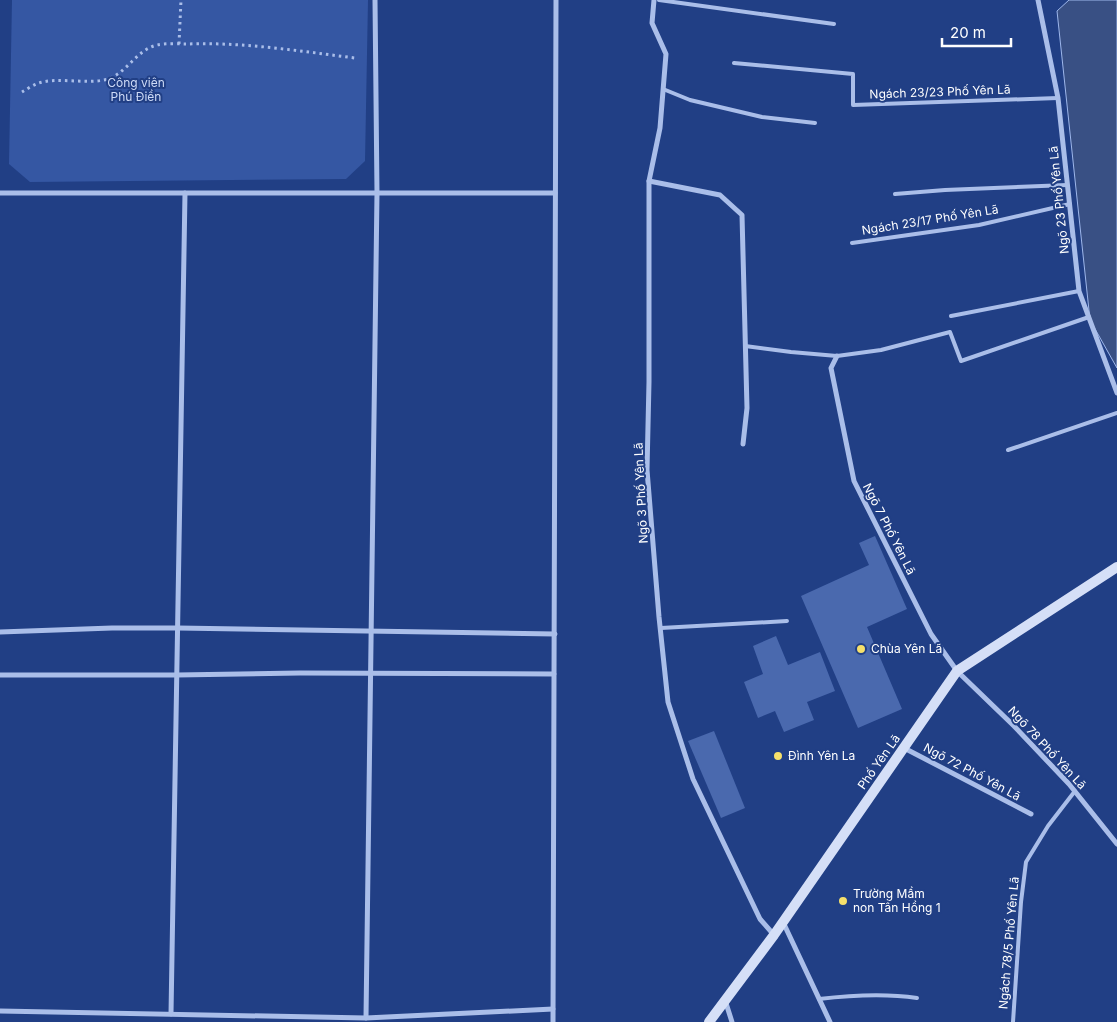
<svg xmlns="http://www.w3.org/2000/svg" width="1117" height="1022" font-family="Inter,sans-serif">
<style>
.green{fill:#3557a3}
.water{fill:#395084;stroke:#9eb7eb}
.building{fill:#4a69ae}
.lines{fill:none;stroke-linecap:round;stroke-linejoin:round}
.path{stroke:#aabee9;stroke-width:3;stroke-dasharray:2.5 4;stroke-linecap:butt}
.lane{stroke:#aabee9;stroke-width:4}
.street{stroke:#aabee9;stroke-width:5}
.secondary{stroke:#d5dff7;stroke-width:10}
.poi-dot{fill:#f6e06b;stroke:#213f85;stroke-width:2}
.labels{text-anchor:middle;stroke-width:4;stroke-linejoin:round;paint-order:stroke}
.park-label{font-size:12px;fill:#cedbf7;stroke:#213f85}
.street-label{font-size:12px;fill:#fff;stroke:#213f85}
.poi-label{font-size:12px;fill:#fff;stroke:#213f85;text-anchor:start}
</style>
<rect width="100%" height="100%" fill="#213f85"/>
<path class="green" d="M12,0H368L365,161L346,179L30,182L9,164Z"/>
<path class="water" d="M1069,0H1117V368L1090,320L1057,11Z"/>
<g class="building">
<path d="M875,536L907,609L867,627L902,709L858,728L801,596L869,565L859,543Z"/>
<path d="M776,636L788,665L820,652L835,691L807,702L814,720L784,732L775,711L758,718L744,682L763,674L753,646Z"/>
<path d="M714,731L745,808L721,818L688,741Z"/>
</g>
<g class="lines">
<g class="path">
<path d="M179,44L181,0"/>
<path d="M22,92C27,89 33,85 39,83C57,77 83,84 104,80C126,76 135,50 157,45C166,43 178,44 187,44C244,42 299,51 355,58"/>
</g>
<g class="lane">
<path d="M659,0L834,24"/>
<path d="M734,63L853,74V105L1058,98"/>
<path d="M663,89L690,100L762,117L815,123"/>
<path d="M895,194L945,190L1067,185"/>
<path d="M852,243L979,225L1070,204"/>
<path d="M951,316L1079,291"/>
<path d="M745,346L791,352L837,356L881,350L950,332L961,361L1089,317"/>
<path d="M1008,450L1117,413"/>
<path d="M661,628L787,621"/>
<path d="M819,999C852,995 884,993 917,998"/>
<path d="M1013,1022L1021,902L1026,862L1048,826L1075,791"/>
</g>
<g class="street">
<path d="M654,0L652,23L666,54L660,128L649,181V382L647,470L659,617L668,702L693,779L760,919L774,935"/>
<path d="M1038,0L1058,98L1079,291L1117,393"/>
<path d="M649,181L720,195L742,215L747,408L743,444"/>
<path d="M0,193H555"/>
<path d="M837,356L831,368L854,481L931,634L957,671L1014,726L1069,784L1117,844"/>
<path d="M0,632L112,628H178L555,634"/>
<path d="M0,675H177L300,673L554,674"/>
<path d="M904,748L1031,814"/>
<path d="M783,922L830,1022"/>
<path d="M725,1000L732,1022"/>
<path d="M0,1011L366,1018L553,1009"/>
<path d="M171,1014L185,193"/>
<path d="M366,1018L377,193L375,0"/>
<path d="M553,1022L556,0"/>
</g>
<path class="secondary" d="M709,1022L774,935L957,671L1117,567"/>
</g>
<g class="poi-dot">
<circle cx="861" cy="649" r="5"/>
<circle cx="778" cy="756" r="5"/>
<circle cx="843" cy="901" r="5"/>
</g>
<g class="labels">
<g class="park-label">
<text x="136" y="87">Công viên<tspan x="136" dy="14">Phú Điền</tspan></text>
</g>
<g class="street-label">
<text transform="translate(940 92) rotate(-2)" y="4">Ngách 23/23 Phố Yên Lã</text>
<text transform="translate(1059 200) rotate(-96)" y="4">Ngõ 23 Phố Yên Lã</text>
<text transform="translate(930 220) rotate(-9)" y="4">Ngách 23/17 Phố Yên Lã</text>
<text transform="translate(641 493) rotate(-93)" y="4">Ngõ 3 Phố Yên Lã</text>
<text transform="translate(889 529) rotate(63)" y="4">Ngõ 7 Phố Yên Lã</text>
<text transform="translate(1047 748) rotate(47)" y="4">Ngõ 78 Phố Yên Lã</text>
<text transform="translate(879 762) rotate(-55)" y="4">Phố Yên Lã</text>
<text transform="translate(972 772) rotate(28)" y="4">Ngõ 72 Phố Yên Lã</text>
<text transform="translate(1009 943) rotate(-85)" y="4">Ngách 78/5 Phố Yên Lã</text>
</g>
<g class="poi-label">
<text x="871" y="653">Chùa Yên Lã</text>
<text x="788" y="760">Đình Yên La</text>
<text x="853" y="898">Trường Mầm<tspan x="853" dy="14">non Tân Hồng 1</tspan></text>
</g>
</g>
<path d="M942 38v8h69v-8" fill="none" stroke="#ffffff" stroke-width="2.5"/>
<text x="950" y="38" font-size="15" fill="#ffffff" stroke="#213f85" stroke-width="4" paint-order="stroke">20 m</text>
</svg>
